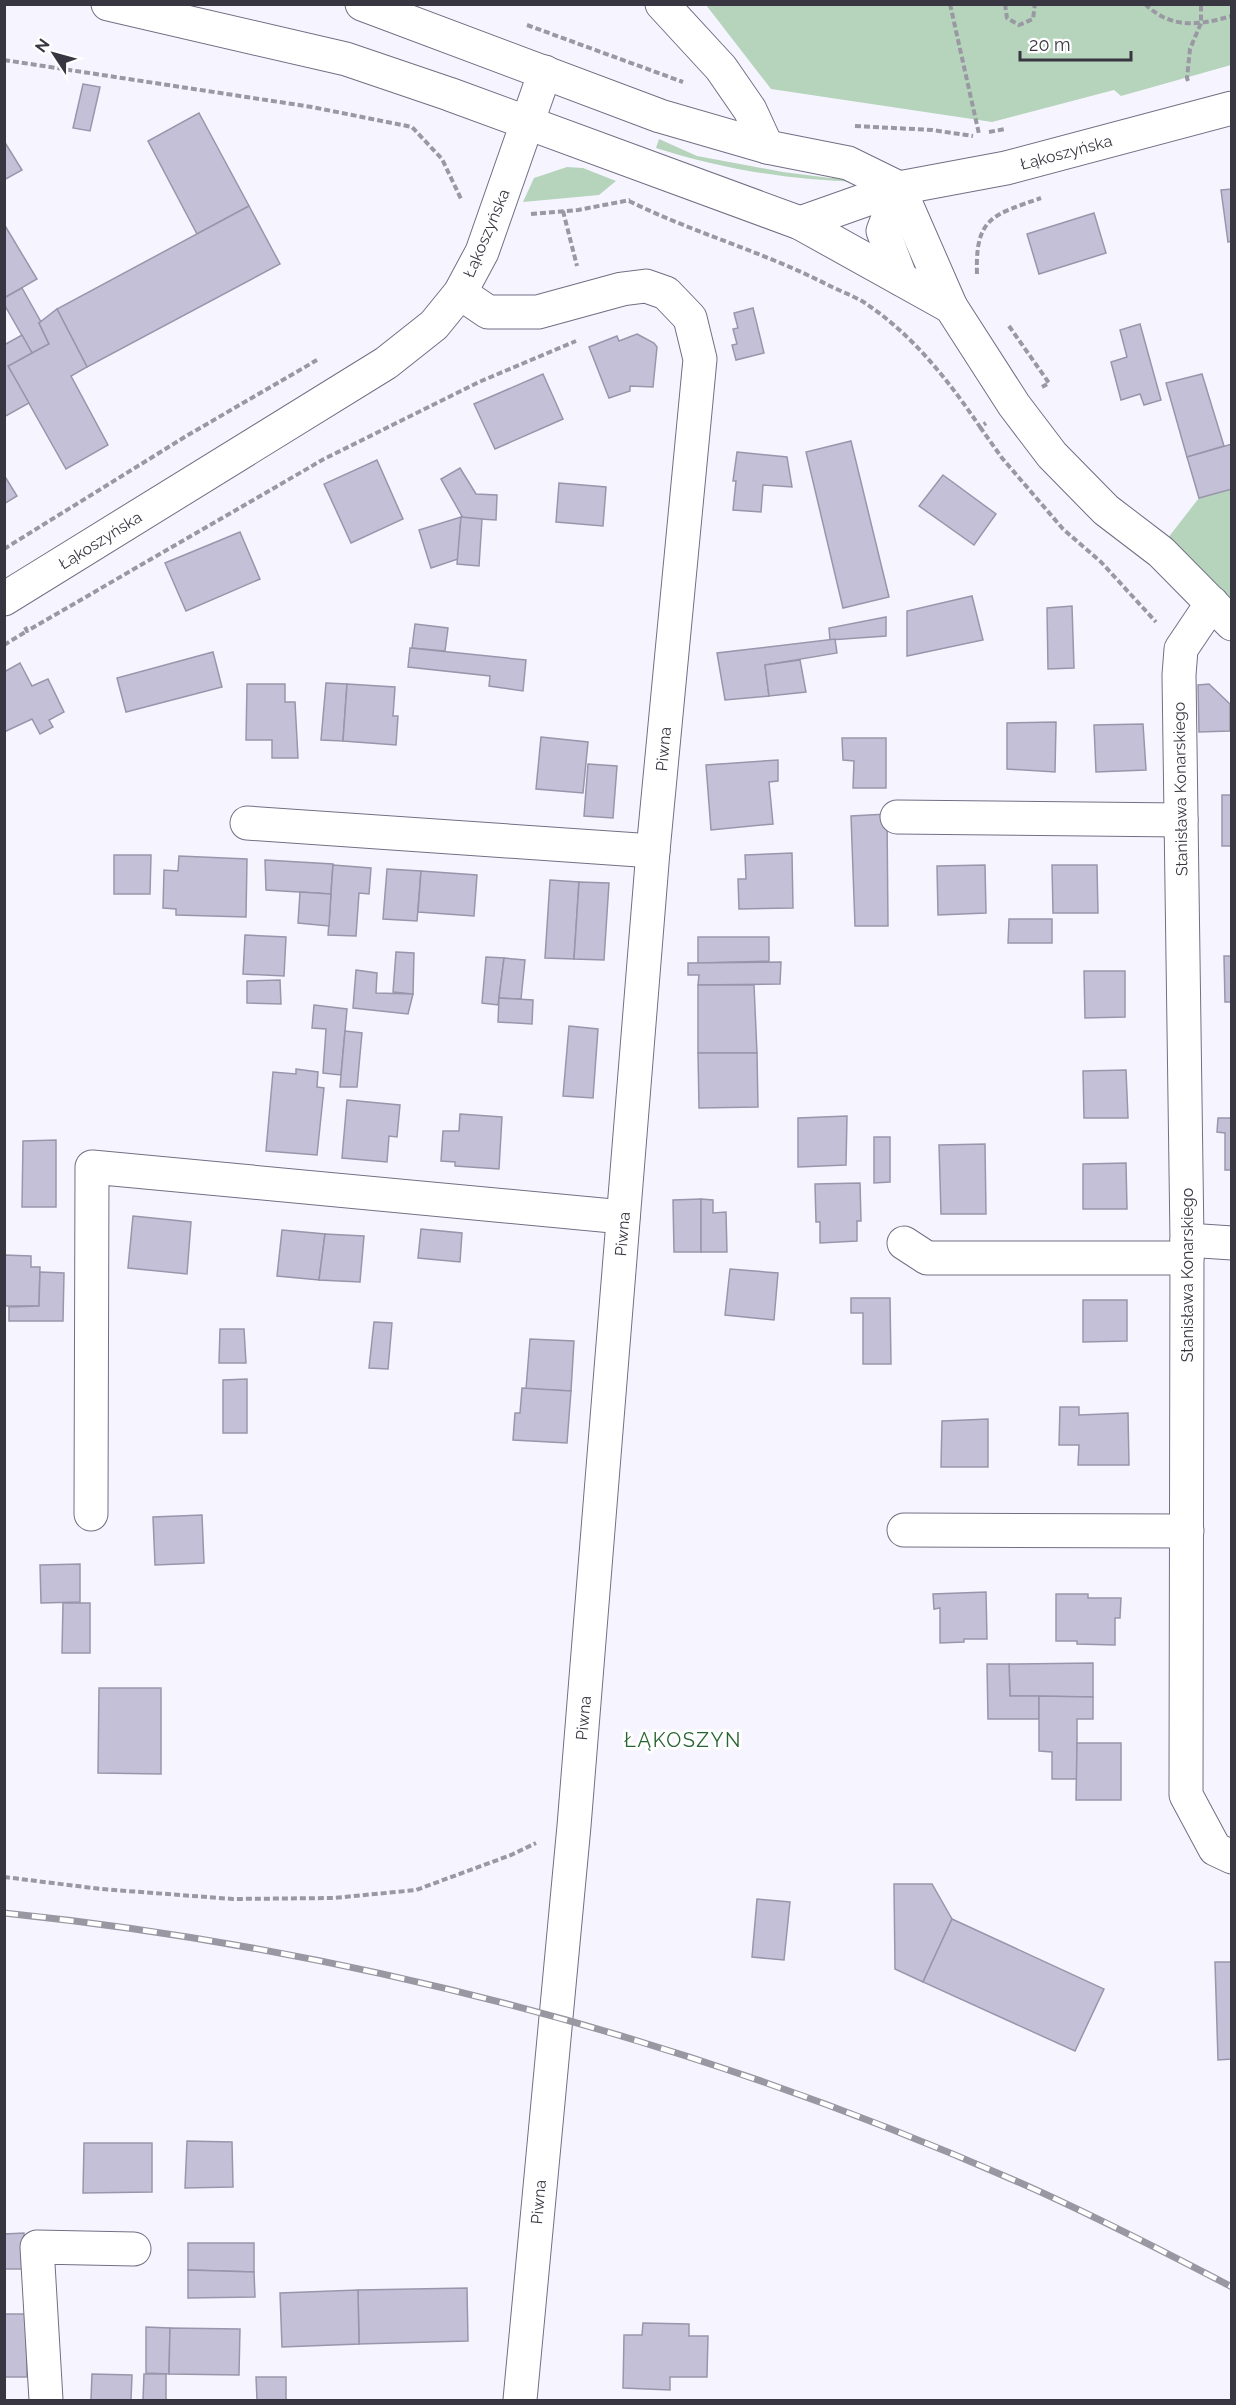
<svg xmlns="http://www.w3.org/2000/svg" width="1236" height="2405" font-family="Raleway,sans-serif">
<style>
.green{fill:#b5d4bb}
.building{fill:#c3c0d7;stroke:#9996ac;stroke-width:1.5}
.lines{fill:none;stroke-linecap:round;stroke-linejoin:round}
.minor-casing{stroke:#716f84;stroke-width:35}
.path{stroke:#9a99a3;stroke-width:4;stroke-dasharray:6 3;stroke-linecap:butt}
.minor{stroke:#fff;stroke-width:33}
.rail-casing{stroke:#9998a2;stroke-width:7}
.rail{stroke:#fff;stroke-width:4.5;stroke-dasharray:14;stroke-linecap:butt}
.labels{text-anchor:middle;stroke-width:6;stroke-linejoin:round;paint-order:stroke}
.street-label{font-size:16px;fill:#383741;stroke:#fff}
.quarter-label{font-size:20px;letter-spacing:1.5px;fill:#296534;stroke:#fff}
</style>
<rect width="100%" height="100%" fill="#f6f5ff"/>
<g class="green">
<path d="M706,5H1231V65L1121,96L1114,90L992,122L771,89Z"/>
<path d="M659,139L697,156L783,172L830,178H858L859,182C790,180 721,169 656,148Z"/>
<path d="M567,167L583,168L616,181L599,195L523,202L534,178Z"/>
<path d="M1231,489V623L1164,543L1199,498Z"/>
</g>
<g class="building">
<path d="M83,84L100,87L90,131L73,128Z"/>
<path d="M199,113L249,206L197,234L148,141Z"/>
<path d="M4,141L22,170L4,180Z"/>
<path d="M1232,189V241L1228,242L1221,190Z"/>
<path d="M249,206L280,264L87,367L57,309Z"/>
<path d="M1094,213L1106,253L1039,274L1027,234Z"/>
<path d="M4,224L37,279L4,298Z"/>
<path d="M22,288L41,322L39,323L49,344L32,353L4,304V298Z"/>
<path d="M753,308L764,353L736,360L732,345L737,344L733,329L738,328L734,313Z"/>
<path d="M57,309L87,367L71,376L108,445L66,469L8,366L49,344L39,323Z"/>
<path d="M1140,324L1161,400L1144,405L1140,394L1121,400L1111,362L1127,357L1120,330Z"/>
<path d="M637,334L654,343L657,347L653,387L630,386V391L609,398L589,347L617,336L619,341Z"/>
<path d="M22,335L32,353L8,366L29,403L4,417V345Z"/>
<path d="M543,374L563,419L495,449L474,404Z"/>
<path d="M1202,374L1224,446L1187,457L1166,383Z"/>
<path d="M851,441L889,597L843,608L806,452Z"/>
<path d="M1232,444V489L1199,498L1187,457Z"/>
<path d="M737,452L787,457L792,487L763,485L761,512L733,510L736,481H733Z"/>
<path d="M377,460L403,519L351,543L324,484Z"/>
<path d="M460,468L476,494L497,495L496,520L463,518L441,479Z"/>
<path d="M4,475L17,496L4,504Z"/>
<path d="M943,475L996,514L974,545L919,506Z"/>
<path d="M559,483L606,487L603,526L556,522Z"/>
<path d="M461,517L458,559L431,568L419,530Z"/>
<path d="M461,517L482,519L479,566L457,564Z"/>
<path d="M240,532L260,579L186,611L165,563Z"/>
<path d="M972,596L983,640L907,656V611Z"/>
<path d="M1072,606L1074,668L1048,669L1047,608Z"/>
<path d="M886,617V636L830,640L829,628Z"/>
<path d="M415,624L448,628L445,651L412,648Z"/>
<path d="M835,639L837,653L765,665L769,696L725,700L717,653Z"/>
<path d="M410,648L526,660L523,691L489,686L490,676L408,667Z"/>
<path d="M213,652L222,687L126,712L117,678Z"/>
<path d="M800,660L806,692L769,696L765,665Z"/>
<path d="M20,663L32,686L48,679L64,712L49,720L53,727L40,734L32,719L4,732V672Z"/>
<path d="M326,683L347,684L343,741L321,740Z"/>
<path d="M247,684H285V702H295L298,758H272V740H246Z"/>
<path d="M347,684L395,687L393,716H398L396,745L343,741Z"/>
<path d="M1209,684L1230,704V731L1199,732L1198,685Z"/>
<path d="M1056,722L1055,772L1007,769V723Z"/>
<path d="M1143,724L1146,770L1096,772L1094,725Z"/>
<path d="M541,737L588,742L583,793L536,789Z"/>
<path d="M842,738H886V788H853L854,761L843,760Z"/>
<path d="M778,760V781L769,782L773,824L711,830L706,765Z"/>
<path d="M588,764L617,766L613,818L584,816Z"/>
<rect x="1222" y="795" width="10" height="51"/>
<path d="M887,814L888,926H855L851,816Z"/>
<path d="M792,853L793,908L739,909L738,879H746L745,855Z"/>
<path d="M114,855H151L150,894H114Z"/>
<path d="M179,856L247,859L246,917L176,915V909L163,908L164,870L178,871Z"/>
<path d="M265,860L333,864L331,894L266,890Z"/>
<path d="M333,865L371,868L369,894L359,893L356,936L328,935Z"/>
<path d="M985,865L986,913L938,915L937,866Z"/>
<path d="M1052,865H1097L1098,913H1053Z"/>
<path d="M387,869L421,871L417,921L383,919Z"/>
<path d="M421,871L477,875L474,916L418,912Z"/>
<path d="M550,880L579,882L574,959L545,958Z"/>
<path d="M579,882L609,883L604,960L574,959Z"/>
<path d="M300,892L331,894L329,926L298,923Z"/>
<path d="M1009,919H1052V943H1008Z"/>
<path d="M245,935L286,937L284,976L243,974Z"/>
<path d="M698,937H769V961L698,963Z"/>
<path d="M396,952L414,953L413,994L393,992Z"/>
<path d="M1224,956H1232V1002H1225Z"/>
<path d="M486,957L504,958L498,1005L482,1003Z"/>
<path d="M504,958L525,960L521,999L499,998Z"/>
<path d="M781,962L780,984L698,985L699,975H688V963Z"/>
<path d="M356,970L377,973L376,993L413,994L408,1014L353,1008Z"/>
<path d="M1084,971H1125V1017L1085,1018Z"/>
<path d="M280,980L281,1004L247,1003V981Z"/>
<path d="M698,985H754L757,1053H698Z"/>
<path d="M499,998L533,1000L532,1024L498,1022Z"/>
<path d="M314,1005L347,1009L341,1075L323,1073L326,1029L312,1028Z"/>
<path d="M569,1026L598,1029L593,1098L563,1096Z"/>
<path d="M345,1031L362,1033L357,1087H340Z"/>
<path d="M698,1053H757L758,1107L699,1108Z"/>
<path d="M296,1069L318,1072L317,1087L324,1088L317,1155L266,1151L273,1072L296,1074Z"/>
<path d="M1126,1070L1128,1118H1084L1083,1071Z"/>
<path d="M347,1100L400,1105L397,1137L389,1136L387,1162L342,1158Z"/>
<path d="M460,1114L502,1117L499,1169L455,1166V1162L441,1161L443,1131H459Z"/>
<path d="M847,1116L846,1165L798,1167V1118Z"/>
<path d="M1218,1118H1232V1170H1225V1133L1217,1132Z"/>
<path d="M874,1137H890V1182L874,1183Z"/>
<path d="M56,1140V1207H22L23,1141Z"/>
<path d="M985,1144L986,1214H941L939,1145Z"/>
<path d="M1126,1163L1127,1209H1083V1164Z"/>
<path d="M860,1183L861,1221H857V1241L820,1243V1222H816L815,1184Z"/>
<path d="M701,1199V1252H674L673,1200Z"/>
<path d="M701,1199L713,1200V1213L726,1212L727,1252H701Z"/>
<path d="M133,1216L191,1222L187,1274L128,1268Z"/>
<path d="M421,1229L462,1233L460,1262L418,1258Z"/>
<path d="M282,1230L325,1234L319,1280L277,1276Z"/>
<path d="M325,1234L364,1236L360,1282L319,1280Z"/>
<path d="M4,1255L31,1256V1267H40L39,1306H4Z"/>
<path d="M730,1269L778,1273L774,1320L725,1315Z"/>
<path d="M40,1272L64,1273L63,1321H9V1307L39,1306Z"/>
<path d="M851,1298H890L891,1364H863V1313H851Z"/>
<path d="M1083,1300H1127V1341L1083,1342Z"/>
<path d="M374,1322L392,1323L388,1369L369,1368Z"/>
<path d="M220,1329H244L246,1363H219Z"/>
<path d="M530,1339L574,1341L571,1391L526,1389Z"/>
<path d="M247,1379V1433H223V1380Z"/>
<path d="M522,1388L571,1391L567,1443L513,1440L515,1413H520Z"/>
<path d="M1060,1407H1079V1415L1128,1413L1129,1465H1078L1079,1445H1059Z"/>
<path d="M988,1419V1467H941L942,1421Z"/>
<path d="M202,1515L204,1563L155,1565L153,1517Z"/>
<path d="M80,1564V1602L41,1603L40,1565Z"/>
<path d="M986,1592L987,1639H964V1642L940,1643V1608L934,1609L933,1594Z"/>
<path d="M1056,1594H1088V1598H1121L1120,1618H1115V1645L1077,1644V1641H1056Z"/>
<path d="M63,1603H90V1653H62Z"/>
<path d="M1093,1663V1697L1010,1696L1009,1664Z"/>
<path d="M987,1664H1009L1010,1696H1039V1719H988Z"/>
<path d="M99,1688H161V1774L98,1773Z"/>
<path d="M1039,1696L1093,1697V1719H1077V1779H1052V1752L1039,1751Z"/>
<path d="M1077,1743H1121V1800H1076Z"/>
<path d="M894,1884H932L952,1919L923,1982L895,1969Z"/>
<path d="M757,1899L790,1902L784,1960L752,1957Z"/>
<path d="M952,1919L1104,1989L1075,2051L923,1982Z"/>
<path d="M1215,1962H1232V2059L1218,2060Z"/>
<path d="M187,2141L232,2142L233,2187L185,2188Z"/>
<path d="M84,2143H152V2192L83,2193Z"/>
<path d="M24,2233L25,2269H4V2234Z"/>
<path d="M188,2243H254V2272L188,2270Z"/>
<path d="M188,2270L254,2272L255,2297L188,2298Z"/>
<path d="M467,2288L468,2341L359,2344L358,2290Z"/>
<path d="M358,2290L359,2344L282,2347L280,2293Z"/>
<path d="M4,2314H26L27,2377H4Z"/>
<path d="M643,2323L689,2324V2336H708L707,2377H670V2390L623,2388L624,2335H642Z"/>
<path d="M146,2327L170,2328L169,2374L146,2373Z"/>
<path d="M170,2328L240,2329L239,2375L169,2374Z"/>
<path d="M92,2374L132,2375L131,2400H91Z"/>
<path d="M144,2374H166V2400H143Z"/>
<path d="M256,2377H286V2400H257Z"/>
</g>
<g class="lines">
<g class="minor-casing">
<g id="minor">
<path d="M108,4L346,59L449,94L800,223L951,307"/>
<path d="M362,4L660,116L767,147L848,163L899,188"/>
<path d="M662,4L721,68L750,110L767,147"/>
<path d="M899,188L951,307L1014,405L1052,455L1106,510L1161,552L1232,624"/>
<path d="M899,188L883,231L901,279"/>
<path d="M800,223L899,188L1006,168L1232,108"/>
<path d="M460,293L488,312H538L622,289L646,286L666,293L690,318L700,359L653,851L574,1826L520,2400"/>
<path d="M4,599L386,363L434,325L460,293L482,252L545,72"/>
<path d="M1212,603L1181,649L1179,675L1187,1240L1186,1795L1215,1849L1232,1857"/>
<path d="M897,817L1181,820"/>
<path d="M247,823L653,851"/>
<path d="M1187,1240L1232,1243"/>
<path d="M904,1243L927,1258H1187"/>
<path d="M91,1514L92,1167L623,1217"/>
<path d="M904,1530L1187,1531"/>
<path d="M46,2400L37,2247L134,2249"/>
</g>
</g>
<g class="path">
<path d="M950,4L979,134"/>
<path d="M1005,4L1007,18L1019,25L1033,19L1035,4"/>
<path d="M1145,4C1172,30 1199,25 1232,16"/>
<path d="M527,25L683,82"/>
<path d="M4,60L312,107L412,127L442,159L462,201"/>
<path d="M1188,81L1187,78L1190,49L1201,23V4"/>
<path d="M855,126L932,130L973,136"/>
<path d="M989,132L1005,129"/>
<path d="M629,201C694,233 764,252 828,285C840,291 854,296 865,303C912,334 949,381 980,427L986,423"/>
<path d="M563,211L577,266"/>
<path d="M531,214L578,210L630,200"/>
<path d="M977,274C975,217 993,215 1041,198"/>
<path d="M1009,326L1049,383L1042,387"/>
<path d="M980,427L1002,458L1063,529L1101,562L1156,622"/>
<path d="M4,549L188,435L317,360"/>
<path d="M25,627L27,631L324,459L479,382L576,341"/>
<path d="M4,645L27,631"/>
<path d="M4,1877L101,1889L233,1899L334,1898L416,1890L511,1855L536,1843"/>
</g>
<use href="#minor" class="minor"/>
<g class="rail-casing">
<path id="rail" d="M4,1913C354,1949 694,2040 1016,2181C1089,2213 1161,2250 1232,2287"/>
</g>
<use href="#rail" class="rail"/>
</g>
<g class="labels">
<g class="street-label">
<text transform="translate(1066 152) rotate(-15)" y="6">Łąkoszyńska</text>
<text transform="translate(486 233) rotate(-67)" y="6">Łąkoszyńska</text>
<text transform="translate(100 540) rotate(-32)" y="6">Łąkoszyńska</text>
<text transform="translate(663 749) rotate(-85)" y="6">Piwna</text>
<text transform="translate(1180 789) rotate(-91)" y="6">Stanisława Konarskiego</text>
<text transform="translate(622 1234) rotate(-85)" y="6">Piwna</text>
<text transform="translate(1187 1275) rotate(-90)" y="6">Stanisława Konarskiego</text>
<text transform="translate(583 1718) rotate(-85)" y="6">Piwna</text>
<text transform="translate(538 2202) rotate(-85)" y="6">Piwna</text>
</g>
<g class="quarter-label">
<text x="683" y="1747">ŁĄKOSZYN</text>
</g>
</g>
<rect width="1236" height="2405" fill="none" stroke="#383741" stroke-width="12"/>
<g transform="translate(54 54) rotate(306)" stroke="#ffffff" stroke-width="4.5" paint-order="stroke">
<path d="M0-4.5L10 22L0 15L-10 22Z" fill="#383741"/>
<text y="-9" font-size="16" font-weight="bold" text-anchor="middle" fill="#383741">N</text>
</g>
<path d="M1020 51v9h111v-9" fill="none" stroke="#383741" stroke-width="3"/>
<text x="1029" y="51" font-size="18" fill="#383741" stroke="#ffffff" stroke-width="4.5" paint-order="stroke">20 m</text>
</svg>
